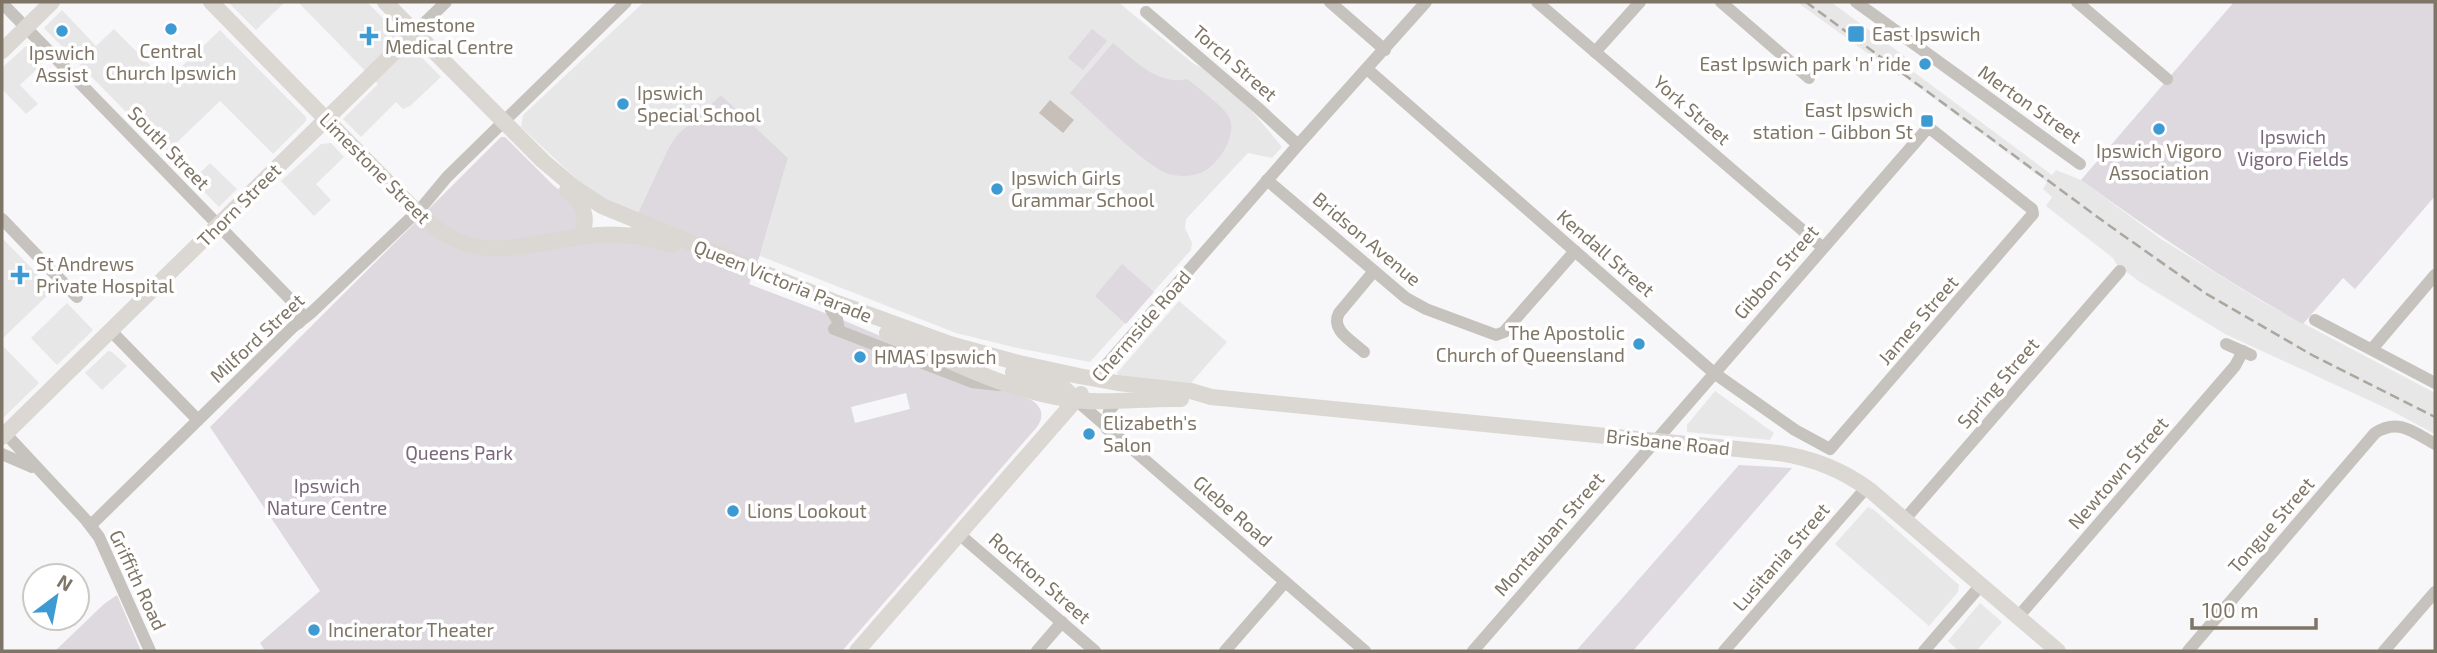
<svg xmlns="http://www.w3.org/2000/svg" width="2437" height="653" font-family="'Exo 2',sans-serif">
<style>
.built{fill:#e7e7e7}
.green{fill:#ded8df;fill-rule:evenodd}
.water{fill:#c7bfba}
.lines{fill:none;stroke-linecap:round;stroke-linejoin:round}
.minor{stroke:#c6c3be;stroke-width:12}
.major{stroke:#dbd8d4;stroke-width:16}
.rail{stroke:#aba69f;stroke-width:2.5;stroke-dasharray:10 5;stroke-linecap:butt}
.poi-dot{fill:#3e9ad2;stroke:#fff;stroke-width:2.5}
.labels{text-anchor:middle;stroke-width:7;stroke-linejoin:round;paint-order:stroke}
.poi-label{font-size:19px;fill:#7f7566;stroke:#fff;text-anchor:start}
.street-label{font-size:19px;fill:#7f7566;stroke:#fff}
.park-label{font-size:19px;fill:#7b697c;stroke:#fff}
</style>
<rect width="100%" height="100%" fill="#f7f7f9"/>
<g class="built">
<path d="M228,2H285L256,30Z"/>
<path d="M298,2H367L441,77L410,106L403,109L396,102L361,137L343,119L378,84Z"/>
<path d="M644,2H1118L1194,64L1202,68L1252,111L1282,147L1272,158L1248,153L1186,219L1185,228L1192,243L1191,250L1090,362L1017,348L956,333L760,256L788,158L721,95L677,135L669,147L637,215L603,199L584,186L521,127L523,115Z"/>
<path d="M1797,2H1831L1911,61L1907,67L2052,175L2056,170L2081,180L2161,239L2263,302L2435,393V434L2390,410L2225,334L2140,282L2117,265L2113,258L2046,206L2052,197L2043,189L2047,182L1901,74L1899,76Z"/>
<path d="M62,10L96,46L114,29L150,65L148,68L160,80L172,69H179L220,30L306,117V121L273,154L220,101L166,153L44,28Z"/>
<path d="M26,46L43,63L20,85L38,104L26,114L2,89V68Z"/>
<path d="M331,143L344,157L316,184L331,200L314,216L281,181L321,144Z"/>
<path d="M210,163L237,189L219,207L193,180Z"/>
<path d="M2,238L53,290L2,339Z"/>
<path d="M1179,301L1227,342L1191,383L1118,375L1117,373Z"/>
<path d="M67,303L93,330L57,365L31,338Z"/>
<path d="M2,345L39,383L2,419Z"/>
<path d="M108,351L112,352L127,366L102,390L85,373Z"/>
<path d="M1715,391L1774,433L1770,440L1687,432V425Z"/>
<path d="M1868,507L1874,510L1959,585L1958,592L1929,626L1835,544Z"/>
<path d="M1980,603L2002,622L1976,651H1959L1948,641Z"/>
</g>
<g class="green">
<path d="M2234,2H2435V196L2355,289L2343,278L2303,324C2225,281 2153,232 2081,180Z"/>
<path d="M1092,29L1107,41L1083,70L1068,58Z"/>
<path d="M1113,43C1134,60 1158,86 1187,79C1198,88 1225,107 1230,119C1236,137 1220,161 1206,170C1195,177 1181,177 1169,174C1146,167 1091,111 1070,93Z"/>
<path d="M721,95L788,158L760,255L749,284L838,318L1031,400C1043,407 1044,417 1037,427L842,651H265L260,643L320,591L210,427L501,137H505L554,186L568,196L580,222L611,242H622L637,215L669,147L677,135ZM906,393L910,409L855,423L851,407Z"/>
<path d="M1122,264L1154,292L1126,324L1095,296Z"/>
<path d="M1739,465L1792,468L1633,651H1576Z"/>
<path d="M117,595L141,651H55L104,604Z"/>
</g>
<path class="water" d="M1050,100L1074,120L1063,133L1039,113Z"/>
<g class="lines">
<g class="minor">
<path d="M1330,2L1385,50"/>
<path d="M1537,2L1822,247"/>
<path d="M1721,2L1809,78"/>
<path d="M1856,2L2080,164"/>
<path d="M2077,2L2167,79"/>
<path d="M2,3L294,303L301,314L299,323"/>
<path d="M1146,12L1258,108L1298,145"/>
<path d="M415,32L446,2"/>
<path d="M1595,52L1640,2"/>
<path d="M1367,69L1714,373L1795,430L1830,449L2033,214L2032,209L1932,130H1926L1473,651"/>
<path d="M1267,180L1406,298L1426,309L1496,335L1504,332L1575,251"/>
<path d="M2,219L77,297"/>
<path d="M831,310L837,319L839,330"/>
<path d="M2315,320L2435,383"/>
<path d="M834,329L972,382L999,385"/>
<path d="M111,331L198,420"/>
<path d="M2226,344L2251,355"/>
<path d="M2372,349L2435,275"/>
<path d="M1364,352C1352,341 1330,330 1339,313L1374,271"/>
<path d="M1094,379L1298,145L1426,2"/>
<path d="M1076,400L1365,651"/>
<path d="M1107,429L1109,411L1118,400"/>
<path d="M5,433L86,520L99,537L150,651"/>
<path d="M2,454L32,467"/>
<path d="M1905,519L2120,271"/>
<path d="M91,525L293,327L312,312L422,207L447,177L626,2"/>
<path d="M959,534L1095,651"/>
<path d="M2018,617L2235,366L2243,351"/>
<path d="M1037,651L1062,622"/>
<path d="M1225,651L1285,582"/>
<path d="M1724,651L1866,488"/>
<path d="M1924,651L1981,585"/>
<path d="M2188,651L2375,433C2399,418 2413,432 2435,444"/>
<path d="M2384,651L2435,592"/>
</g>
<g class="major">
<path d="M211,2L417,212C479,273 525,240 598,235C624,233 648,237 672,245"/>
<path d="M385,2L543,161L575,188L602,206L832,301L950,344L1019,363L1079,376L1118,383L1191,391L1211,397L1778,453C1813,458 1843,470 1871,491L2058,651"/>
<path d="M2,51L52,2"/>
<path d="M567,190C583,202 591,220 579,237"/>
<path d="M887,333C947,359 1008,392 1074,400C1106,404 1147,398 1181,399"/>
<path d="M1013,372L1063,387L1076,400"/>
<path d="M2,437L415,32"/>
<path d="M857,651L1081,394"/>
</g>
<path class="rail" d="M1806,2L2107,224L2205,293L2312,355L2435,417"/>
</g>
<g class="poi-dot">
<circle cx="171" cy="29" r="7"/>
<circle cx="62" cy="31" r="7"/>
<rect x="1847" y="25" width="18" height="18" rx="3.5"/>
<path d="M365.5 25.5h7v7h7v7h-7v7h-7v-7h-7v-7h7z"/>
<circle cx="1925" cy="64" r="7"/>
<circle cx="623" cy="104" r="7"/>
<rect x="1920" y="114" width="14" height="14" rx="3.5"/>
<circle cx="2159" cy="129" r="7"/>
<circle cx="997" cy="189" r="7"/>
<path d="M16.5 264.5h7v7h7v7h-7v7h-7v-7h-7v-7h7z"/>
<circle cx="1639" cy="344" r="7"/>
<circle cx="860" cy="357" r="7"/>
<circle cx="1089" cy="434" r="7"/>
<circle cx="733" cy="511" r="7"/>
<circle cx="314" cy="630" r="7"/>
</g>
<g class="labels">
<g class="poi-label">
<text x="385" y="32">Limestone<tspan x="385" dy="22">Medical Centre</tspan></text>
<text x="1872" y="41">East Ipswich</text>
<text x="171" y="58" text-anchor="middle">Central<tspan x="171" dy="22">Church Ipswich</tspan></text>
<text x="62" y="60" text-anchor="middle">Ipswich<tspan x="62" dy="22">Assist</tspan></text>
<text x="1911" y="71" text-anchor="end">East Ipswich park 'n' ride</text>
<text x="637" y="100">Ipswich<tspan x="637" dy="22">Special School</tspan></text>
<text x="1913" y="117" text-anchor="end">East Ipswich<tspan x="1913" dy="22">station - Gibbon St</tspan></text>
<text x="2159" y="158" text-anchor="middle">Ipswich Vigoro<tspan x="2159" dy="22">Association</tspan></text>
<text x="1011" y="185">Ipswich Girls<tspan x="1011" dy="22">Grammar School</tspan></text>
<text x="36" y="271">St Andrews<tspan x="36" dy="22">Private Hospital</tspan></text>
<text x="1625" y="340" text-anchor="end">The Apostolic<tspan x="1625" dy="22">Church of Queensland</tspan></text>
<text x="874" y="364">HMAS Ipswich</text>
<text x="1103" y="430">Elizabeth's<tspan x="1103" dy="22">Salon</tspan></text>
<text x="747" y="518">Lions Lookout</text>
<text x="328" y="637">Incinerator Theater</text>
</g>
<g class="street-label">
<text transform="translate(1235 63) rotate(41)" y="7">Torch Street</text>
<text transform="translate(2030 104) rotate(35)" y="7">Merton Street</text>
<text transform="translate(1692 110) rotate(41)" y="7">York Street</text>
<text transform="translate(169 148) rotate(46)" y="7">South Street</text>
<text transform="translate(375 168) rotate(45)" y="7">Limestone Street</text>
<text transform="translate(239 205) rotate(-45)" y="7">Thorn Street</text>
<text transform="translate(1367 239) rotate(40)" y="7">Bridson Avenue</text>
<text transform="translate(1606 253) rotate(41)" y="7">Kendall Street</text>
<text transform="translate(1776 272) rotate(-49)" y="7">Gibbon Street</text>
<text transform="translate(783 281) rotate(22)" y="7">Queen Victoria Parade</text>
<text transform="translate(1918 320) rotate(-49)" y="7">James Street</text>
<text transform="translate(1141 326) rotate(-49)" y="7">Chermside Road</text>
<text transform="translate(257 338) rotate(-43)" y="7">Milford Street</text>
<text transform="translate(1998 383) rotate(-49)" y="7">Spring Street</text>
<text transform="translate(1668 442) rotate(6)" y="7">Brisbane Road</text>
<text transform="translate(2118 473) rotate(-49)" y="7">Newtown Street</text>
<text transform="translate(1233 511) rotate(41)" y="7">Glebe Road</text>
<text transform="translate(2271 525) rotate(-49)" y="7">Tongue Street</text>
<text transform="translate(1549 534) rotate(-49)" y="7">Montauban Street</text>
<text transform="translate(1781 557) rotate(-49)" y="7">Lusitania Street</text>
<text transform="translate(1040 578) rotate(41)" y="7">Rockton Street</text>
<text transform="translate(138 580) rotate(65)" y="7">Griffith Road</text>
</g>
<g class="park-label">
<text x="2293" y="144">Ipswich<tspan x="2293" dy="22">Vigoro Fields</tspan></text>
<text x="459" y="460">Queens Park</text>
<text x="327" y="493">Ipswich<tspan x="327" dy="22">Nature Centre</tspan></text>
</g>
</g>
<rect width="2437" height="653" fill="none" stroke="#7f7566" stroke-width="7"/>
<g transform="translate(56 597) rotate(32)"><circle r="33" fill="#ffffff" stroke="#ccc8c2" stroke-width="2"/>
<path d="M0-5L12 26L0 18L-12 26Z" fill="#3e9ad2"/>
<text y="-10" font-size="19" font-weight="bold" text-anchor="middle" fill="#7f7566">N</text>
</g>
<path d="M2192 618v10h124v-10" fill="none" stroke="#7f7566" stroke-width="3.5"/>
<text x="2202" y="618" font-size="21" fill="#7f7566" stroke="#ffffff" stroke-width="5" paint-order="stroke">100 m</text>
</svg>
